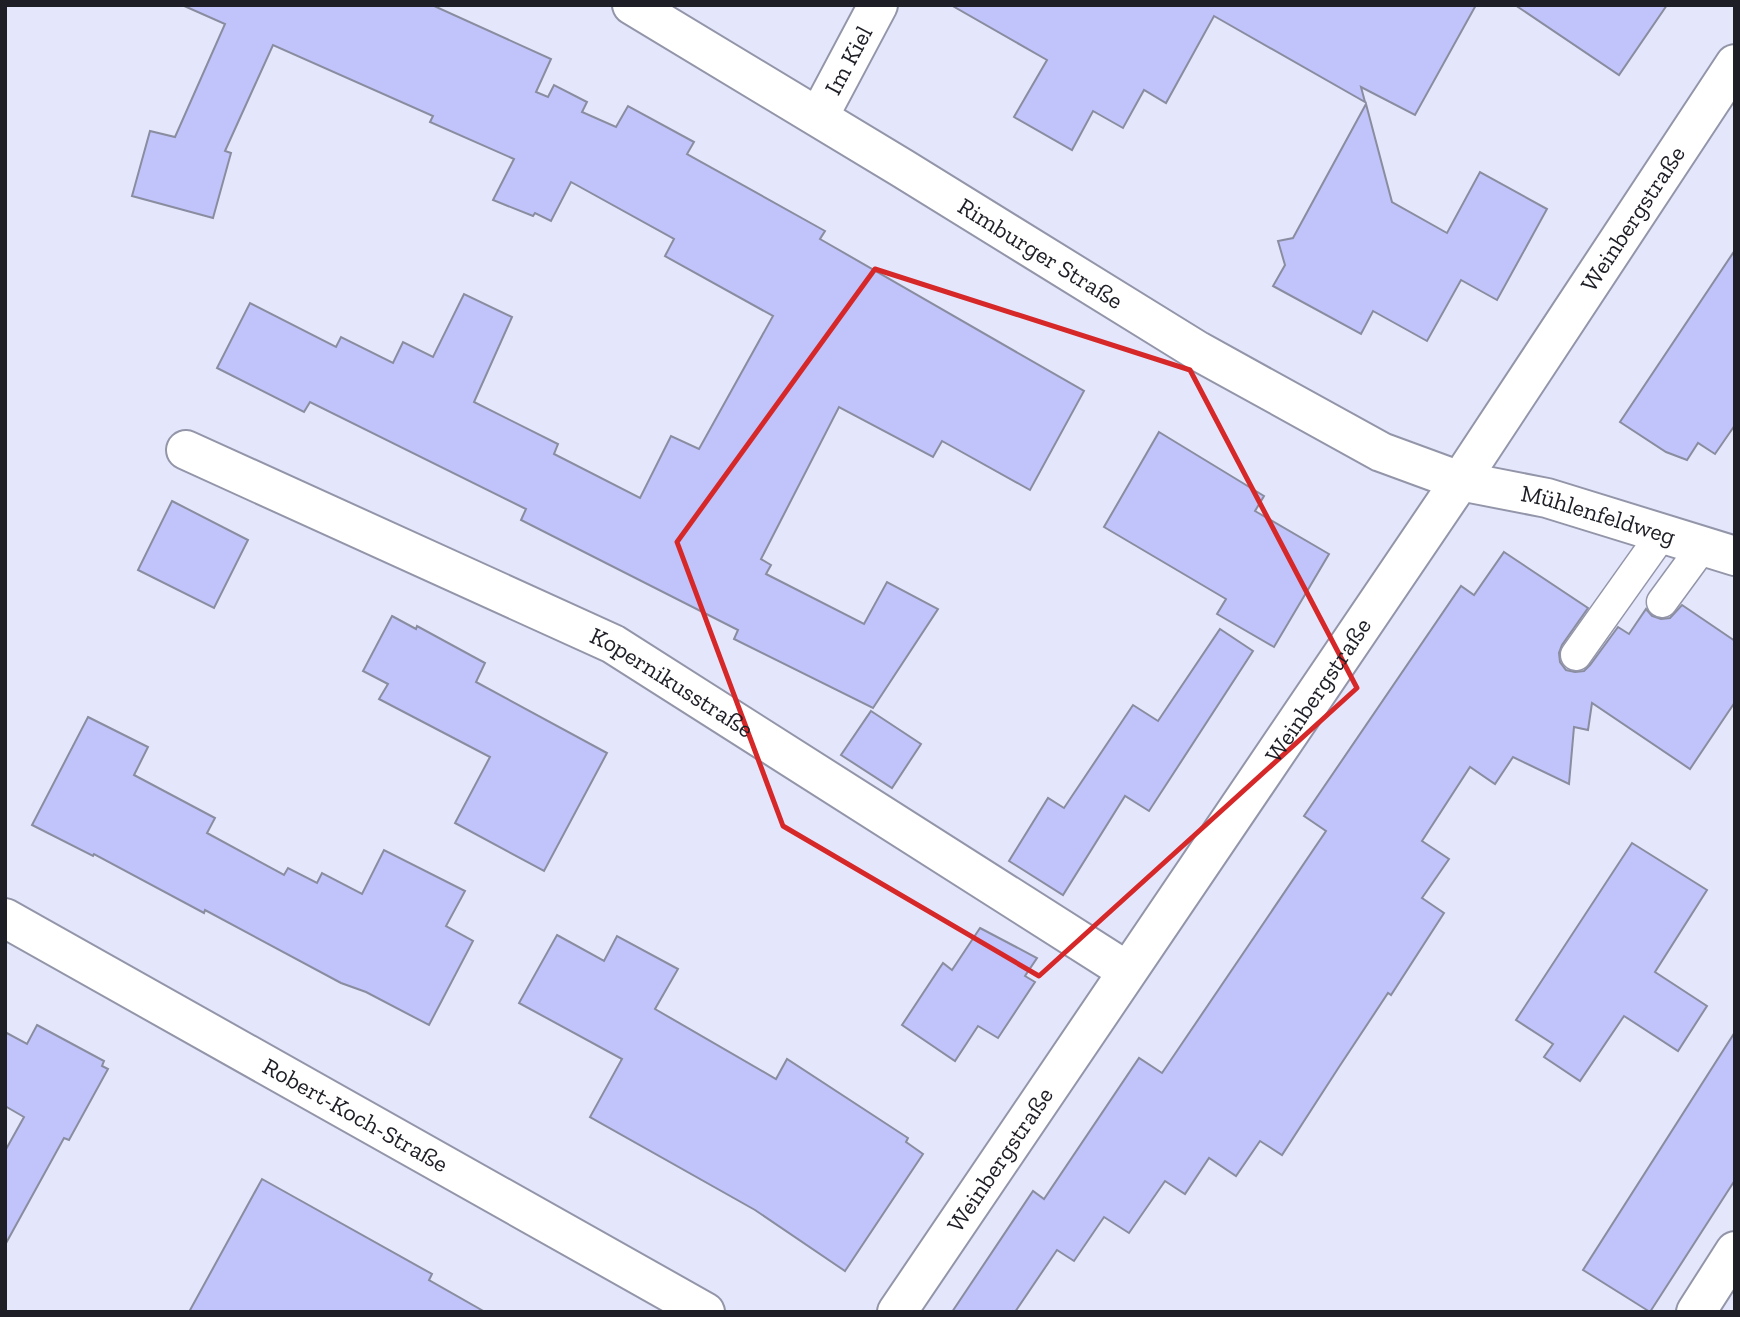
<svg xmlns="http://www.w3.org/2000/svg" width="1740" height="1317" font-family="'Zilla Slab',serif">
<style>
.building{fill:#c0c4fa;stroke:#8a8c9f;stroke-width:2}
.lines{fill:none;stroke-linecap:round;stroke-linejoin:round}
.service-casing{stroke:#9395a9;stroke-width:33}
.minor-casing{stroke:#9395a9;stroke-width:42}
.service{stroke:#fff;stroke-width:30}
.minor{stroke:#fff;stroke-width:38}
.marked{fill:none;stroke:#d62828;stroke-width:5;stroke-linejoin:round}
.labels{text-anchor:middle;stroke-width:5;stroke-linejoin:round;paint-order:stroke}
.street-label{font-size:24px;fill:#1e1f26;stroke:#f4f5fe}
</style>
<rect width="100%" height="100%" fill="#e4e7fc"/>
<g class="building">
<path d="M182,5H432L551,59L536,92L548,97L554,85L587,102L582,112L616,127L628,106L694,142L687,154L825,231L820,239L1084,391L1030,490L942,441L933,457L839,407L761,559L771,565L766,574L864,624L887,582L938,609L873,708L734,639L738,630L521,520L526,509L310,402L304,412L217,368L250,303L336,347L341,337L393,363L403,342L433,357L464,294L512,317L474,402L558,444L554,454L640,498L671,436L699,449L773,316L665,256L674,239L571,182L551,221L535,213L533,216L493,200L514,159L430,122L433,116L273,45L225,151L231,153L213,218L132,196L150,131L175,137L225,24Z"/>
<path d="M951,5H1476L1415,115L1361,87L1365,102L1214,16L1166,103L1144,90L1123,128L1093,111L1072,150L1014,117L1047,60Z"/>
<path d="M1515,5H1667L1619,75Z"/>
<path d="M1366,104L1392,202L1447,233L1480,172L1547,209L1497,300L1461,280L1427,341L1373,311L1361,334L1273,286L1285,265L1278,241L1293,238Z"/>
<path d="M1735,250V425L1715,454L1698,443L1687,460L1666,452L1620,422Z"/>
<path d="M1159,432L1264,496L1255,511L1329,554L1274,647L1217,614L1226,599L1104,527Z"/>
<path d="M172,501L248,540L214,608L138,570Z"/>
<path d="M1504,552L1588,608L1562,645L1559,653L1560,662L1566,670L1575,672L1584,671L1590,665L1618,627L1629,634L1646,609L1652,616L1661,619L1670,618L1682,605L1735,641V702L1690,769L1592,703L1588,730L1574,727L1569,784L1513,757L1495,784L1470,767L1422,841L1449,859L1422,898L1444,913L1391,995L1388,993L1339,1067L1282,1155L1260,1141L1236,1176L1209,1158L1185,1194L1165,1181L1129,1233L1104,1217L1074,1261L1057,1250L1015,1312H952L1033,1191L1044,1199L1139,1058L1162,1073L1326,831L1304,816L1461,586L1474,595Z"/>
<path d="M392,616L416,629L417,626L485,663L476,682L607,753L544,871L455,823L490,757L379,699L388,684L363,671Z"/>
<path d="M1220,629L1253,651L1149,811L1125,796L1063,895L1009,861L1048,798L1064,808L1133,705L1158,721Z"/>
<path d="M871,711L921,744L892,788L841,755Z"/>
<path d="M88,717L148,747L134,775L215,818L207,833L284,875L288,868L317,883L322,873L362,894L384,850L465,891L446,926L473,941L429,1025L366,992L341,983L205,910L204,913L94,854L93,856L32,825Z"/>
<path d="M1632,843L1707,890L1655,972L1707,1006L1678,1051L1624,1016L1580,1081L1544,1057L1553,1044L1516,1020Z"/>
<path d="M980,928L1037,958L1025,976L1035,982L998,1038L978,1026L955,1061L902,1025L943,963L952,970Z"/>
<path d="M557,935L604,961L617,936L678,969L655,1009L776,1079L787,1059L908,1138L906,1142L923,1154L845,1271L755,1210L590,1117L622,1059L519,1003Z"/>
<path d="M37,1025L104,1061L102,1066L108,1069L69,1140L64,1138L5,1245V1151L24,1117L5,1106V1032L27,1044Z"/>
<path d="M1735,1032V1180L1650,1312L1583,1270Z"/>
<path d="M262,1179L432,1274L429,1280L485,1312H189Z"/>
</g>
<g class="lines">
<g class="service-casing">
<g id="service">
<path d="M1662,602L1703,546"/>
<path d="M1576,655L1662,534"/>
</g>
</g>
<g class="minor-casing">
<g id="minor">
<path id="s1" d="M632,5L902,168L1198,351L1381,452L1460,481L1547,498L1735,556"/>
<path id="s2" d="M819,116L878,5"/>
<path id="s3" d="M186,450L613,644L1127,971"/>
<path id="s4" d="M5,918L705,1312"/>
<path id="s5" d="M897,1312L1460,481L1735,64"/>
<path d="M1696,1312L1735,1251"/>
</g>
</g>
<use href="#service" class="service"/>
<use href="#minor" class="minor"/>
</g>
<path class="marked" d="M875,269L1190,370L1357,688L1039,976L783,826L677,542Z"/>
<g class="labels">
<g class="street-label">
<text dy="8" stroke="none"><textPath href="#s2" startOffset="63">Im Kiel</textPath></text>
<text dy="8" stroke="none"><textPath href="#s5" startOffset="1318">Weinbergstraße</textPath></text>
<text dy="8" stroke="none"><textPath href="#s1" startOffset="478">Rimburger Straße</textPath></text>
<text dy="8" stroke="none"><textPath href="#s1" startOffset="1099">Mühlenfeldweg</textPath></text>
<text dy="8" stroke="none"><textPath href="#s3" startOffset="539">Kopernikusstraße</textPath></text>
<text dy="8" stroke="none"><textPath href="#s5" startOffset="751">Weinbergstraße</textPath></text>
<text dy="8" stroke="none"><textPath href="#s4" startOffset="402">Robert-Koch-Straße</textPath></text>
<text dy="8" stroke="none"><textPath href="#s5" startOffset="184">Weinbergstraße</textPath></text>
</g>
</g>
<rect width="1740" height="1317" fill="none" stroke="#1e1f26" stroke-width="14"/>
</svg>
